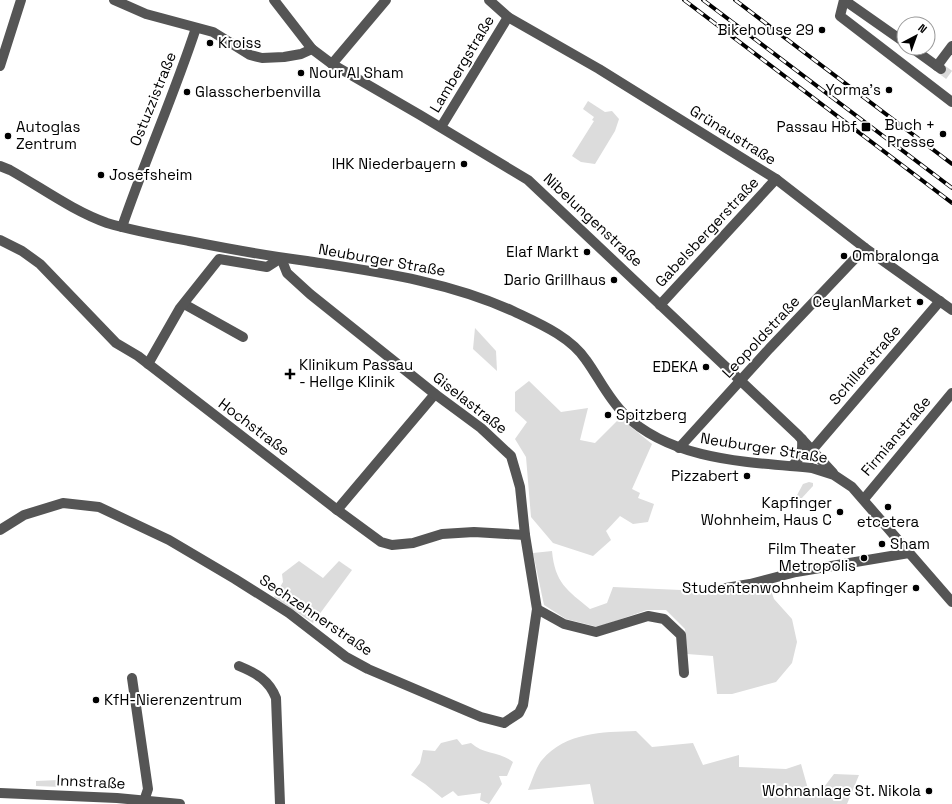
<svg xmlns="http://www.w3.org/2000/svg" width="952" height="804" font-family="'Space Grotesk',sans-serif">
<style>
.green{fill:#dcdcdc}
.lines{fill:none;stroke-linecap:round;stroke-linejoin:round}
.minor-tunnel{stroke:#d9d9d9;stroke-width:10;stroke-dasharray:10 5;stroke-linecap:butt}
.minor{stroke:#555;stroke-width:10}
.rail-casing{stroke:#000;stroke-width:4}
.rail{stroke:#fff;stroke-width:2.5;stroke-dasharray:8;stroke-linecap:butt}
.poi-dot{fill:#000;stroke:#fff;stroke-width:1.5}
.labels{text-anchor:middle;stroke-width:4;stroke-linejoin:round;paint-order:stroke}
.poi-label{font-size:15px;fill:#000;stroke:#fff;text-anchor:end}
.street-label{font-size:15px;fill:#000;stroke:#fff}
</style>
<rect width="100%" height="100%" fill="#fff"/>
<g class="green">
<path d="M588,101L605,112L612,111L619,119L615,131L595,164L581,162L572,156L594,121L592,120L594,117L583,109Z"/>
<path d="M475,328L496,351L497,371L473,349Z"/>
<path d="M529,381L561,412L588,408L580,440L595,443L620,418L652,444L632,489L640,493L638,498L654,504L648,522L633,524L620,516L606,531L611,540L593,556L553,543L531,517L526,457L515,439L527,422L515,411V392Z"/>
<path d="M809,482L813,483V486L801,499H798L796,497L803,484Z"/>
<path d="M552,551C555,583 567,590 590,609L607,603L613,587L726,592L769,585L774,599L792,619L797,642L792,663L776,682L732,694H717L713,656L687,654L685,629L666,610H647L598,627L566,619L544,605L533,553Z"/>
<path d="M299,561L323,578L339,561L352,570L313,623L274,597L283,582L282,574Z"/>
<path d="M636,731L652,747L693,743L703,765L739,755V767L786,769L801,764L808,789L824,787L834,774L859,775L847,804H594L590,784L528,790C532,781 536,767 542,760C566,732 602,732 636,731Z"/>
<path d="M457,739L462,745L471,743C484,755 499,751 513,762L507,776H499L502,784L489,804L480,800L481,793L458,796L453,791L442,798L425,784L411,775L420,763L423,750L435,751L441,743Z"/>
<path d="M36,781L59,780L60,787L36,786Z"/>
</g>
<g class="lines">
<path class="minor-tunnel" d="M941,69L952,77"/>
<g class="minor">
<path d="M114,0L146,14L213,32L250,55L262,58L284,57L301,54L312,49"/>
<path d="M274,0L312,49L332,64L420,115L528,180L798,435L833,473"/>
<path d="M489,0L508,17L599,69L776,179L865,248L952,310"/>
<path d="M844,0L840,16L952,102"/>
<path d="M844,0L904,42"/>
<path d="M912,48L941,69"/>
<path d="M332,64L386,0"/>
<path d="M0,66L21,0"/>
<path d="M937,66L952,46"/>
<path d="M441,127L508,17"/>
<path d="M0,166L10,170C42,188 73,211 107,223C134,231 162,236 189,241C229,249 268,256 307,261C378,272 447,281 513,311C538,323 570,336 586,360C599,378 608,398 624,414C672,461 748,462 812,468L834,475L852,487L952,602"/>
<path d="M122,227C145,160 174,95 196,28"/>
<path d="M0,240L22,251L40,264L116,343L138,356L336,509L381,542L392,545L413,543L442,534L474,532L525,535"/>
<path d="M184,304L243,337"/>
<path d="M660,305L776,179"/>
<path d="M679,448L769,349L865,248"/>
<path d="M813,449L940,301"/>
<path d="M792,466C801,458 803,451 802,439"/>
<path d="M864,499L952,393"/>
<path d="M337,510L435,394"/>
<path d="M0,530L24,515L63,503L99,507L169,540L235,579L289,613L346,657L368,669L481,717L504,723L519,713L523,705L537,609L525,535L520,487L511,456L481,428L435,394L310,294L287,273L281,258L267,267L219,259L180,308L148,364"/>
<path d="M726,588L750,584L796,572L909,553"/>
<path d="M537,609L564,624L596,632L648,616L664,619L681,635L684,673"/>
<path d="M239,666C256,673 269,680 276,698L280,804"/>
<path d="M132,678L148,789L144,801L140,804"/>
<path d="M0,793L117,798L180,804"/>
</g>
<g class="rail-casing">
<g id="rail">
<path d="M684,0L952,203"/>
<path d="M703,0L952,188"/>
<path d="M735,0L952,164"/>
</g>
</g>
<use href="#rail" class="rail"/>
</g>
<g class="poi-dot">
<circle cx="822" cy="30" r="4"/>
<circle cx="210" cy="43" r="4"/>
<circle cx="301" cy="73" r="4"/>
<circle cx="889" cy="90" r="4"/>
<circle cx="187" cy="92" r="4"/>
<rect x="861" y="122" width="10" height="10" rx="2"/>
<circle cx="943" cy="134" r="4"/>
<circle cx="8" cy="136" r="4"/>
<circle cx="464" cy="164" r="4"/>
<circle cx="101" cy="175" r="4"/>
<circle cx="587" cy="252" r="4"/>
<circle cx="844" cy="256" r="4"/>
<circle cx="614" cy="280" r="4"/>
<circle cx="920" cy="302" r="4"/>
<circle cx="706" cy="367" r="4"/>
<path d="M288 368h4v4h4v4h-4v4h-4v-4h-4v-4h4z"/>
<circle cx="608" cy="415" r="4"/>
<circle cx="747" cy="476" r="4"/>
<circle cx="888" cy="507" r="4"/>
<circle cx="840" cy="512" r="4"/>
<circle cx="882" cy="544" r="4"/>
<circle cx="864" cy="558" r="4"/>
<circle cx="916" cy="588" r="4"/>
<circle cx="96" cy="700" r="4"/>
<circle cx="929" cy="791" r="4"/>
</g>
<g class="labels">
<g class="poi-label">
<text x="814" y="35">Bikehouse 29</text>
<text x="218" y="48" text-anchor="start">Kroiss</text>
<text x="309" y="78" text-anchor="start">Nour Al Sham</text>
<text x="881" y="95">Yorma’s</text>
<text x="195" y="97" text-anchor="start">Glasscherbenvilla</text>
<text x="935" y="130">Buch +<tspan x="935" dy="17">Presse</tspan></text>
<text x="16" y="132" text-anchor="start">Autoglas<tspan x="16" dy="17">Zentrum</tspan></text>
<text x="857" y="132">Passau Hbf</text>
<text x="456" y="169">IHK Niederbayern</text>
<text x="109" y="180" text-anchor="start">Josefsheim</text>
<text x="579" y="257">Elaf Markt</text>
<text x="852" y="261" text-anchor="start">Ombralonga</text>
<text x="606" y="285">Dario Grillhaus</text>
<text x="912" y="307">CeylanMarket</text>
<text x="299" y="370" text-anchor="start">Klinikum Passau<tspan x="299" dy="17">- Hellge Klinik</tspan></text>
<text x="698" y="372">EDEKA</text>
<text x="616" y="420" text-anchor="start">Spitzberg</text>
<text x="739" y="481">Pizzabert</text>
<text x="832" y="508">Kapfinger<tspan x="832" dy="17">Wohnheim, Haus C</tspan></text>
<text x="888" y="527" text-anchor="middle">etcetera</text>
<text x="890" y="549" text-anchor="start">Sham</text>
<text x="856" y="554">Film Theater<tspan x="856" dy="17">Metropolis</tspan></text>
<text x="908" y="593">Studentenwohnheim Kapfinger</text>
<text x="104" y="705" text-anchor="start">KfH-Nierenzentrum</text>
<text x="921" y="796">Wohnanlage St. Nikola</text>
</g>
<g class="street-label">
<text transform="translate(462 64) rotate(-59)" y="5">Lambergstraße</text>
<text transform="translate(153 99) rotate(-68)" y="5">Ostuzzistraße</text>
<text transform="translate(733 135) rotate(32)" y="5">Grünaustraße</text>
<text transform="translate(593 220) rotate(43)" y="5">Nibelungenstraße</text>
<text transform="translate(707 232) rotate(-47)" y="5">Gabelsbergerstraße</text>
<text transform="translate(382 260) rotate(10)" y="5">Neuburger Straße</text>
<text transform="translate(761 337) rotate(-47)" y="5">Leopoldstraße</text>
<text transform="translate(865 365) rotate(-49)" y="5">Schillerstraße</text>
<text transform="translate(470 403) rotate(38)" y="5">Giselastraße</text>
<text transform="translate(254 427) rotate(37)" y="5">Hochstraße</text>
<text transform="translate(896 436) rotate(-50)" y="5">Firmianstraße</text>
<text transform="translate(764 448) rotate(9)" y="5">Neuburger Straße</text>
<text transform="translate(316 615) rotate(34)" y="5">Sechzehnerstraße</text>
<text transform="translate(91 782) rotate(3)" y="5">Innstraße</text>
</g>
</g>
<g transform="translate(916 36) rotate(41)"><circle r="19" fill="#ffffff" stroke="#999999"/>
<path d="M0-3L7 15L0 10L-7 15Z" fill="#000000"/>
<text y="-6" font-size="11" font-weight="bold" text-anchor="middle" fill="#000000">N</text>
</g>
</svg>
